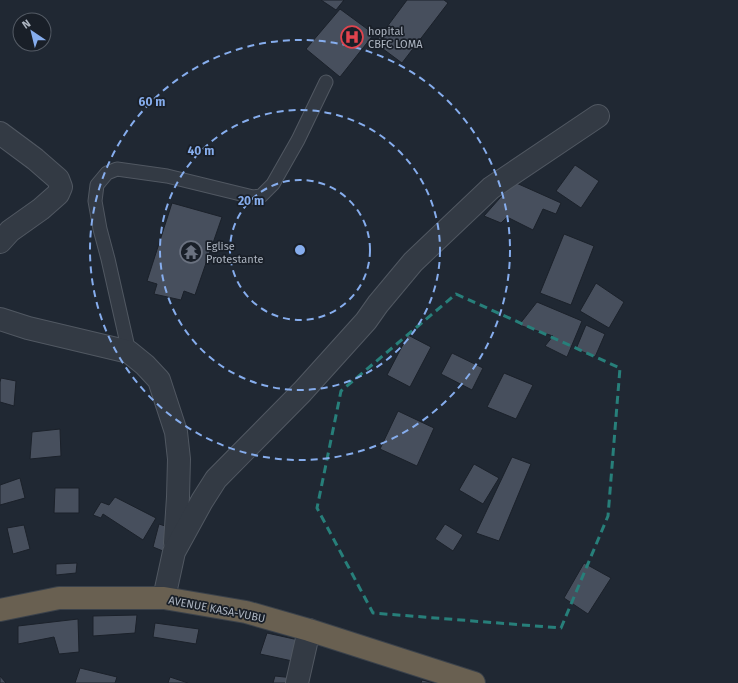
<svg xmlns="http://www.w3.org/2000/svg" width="738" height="683" font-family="'Fira Sans',sans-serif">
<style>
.building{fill:#474f5d;stroke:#1b212a}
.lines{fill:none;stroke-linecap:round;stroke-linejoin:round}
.lane-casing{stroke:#515862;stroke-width:15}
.street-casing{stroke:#515862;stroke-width:24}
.highway-casing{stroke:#3b424b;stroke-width:24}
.lane{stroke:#333a44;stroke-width:13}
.street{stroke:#333a44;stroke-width:22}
.highway{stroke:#696051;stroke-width:22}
.marked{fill:none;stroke:#277f7a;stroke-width:3;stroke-dasharray:8 5;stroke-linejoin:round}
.ring{fill:none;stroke:#86aded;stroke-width:2;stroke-dasharray:7 5}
.labels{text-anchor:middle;stroke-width:3.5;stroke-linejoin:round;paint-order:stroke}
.poi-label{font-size:11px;fill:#adb5c1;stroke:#191f28;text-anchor:start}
.street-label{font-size:11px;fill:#adb5c1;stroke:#191f28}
.centre{fill:#86aded;stroke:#191f28;stroke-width:2}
.ring-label{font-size:12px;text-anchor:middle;font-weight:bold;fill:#86aded;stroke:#191f28;stroke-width:3.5;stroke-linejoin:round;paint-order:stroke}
</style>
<rect width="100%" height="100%" fill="#202833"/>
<g class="building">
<path d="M321,0H344L336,10Z"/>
<path d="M407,0H444L448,3L402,63L375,43Z"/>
<path d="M340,9L374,34L340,77L306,49Z"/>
<path d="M575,165L599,181L581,208L556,191Z"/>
<path d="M514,182L561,203L556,214L543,209L533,230L507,217L501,223L484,216Z"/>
<path d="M172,203L222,217L195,295L184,291L181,300L154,294L157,284L147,281Z"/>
<path d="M564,234L594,246L571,305L540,293Z"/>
<path d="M596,283L624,302L609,328L580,311Z"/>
<path d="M537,302L582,321L567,357L545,346L553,336L519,325Z"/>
<path d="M586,325L605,334L595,357L576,349Z"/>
<path d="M408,335L431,347L410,387L387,375Z"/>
<path d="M452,353L483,368L472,390L441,374Z"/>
<path d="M504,373L533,385L516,419L487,407Z"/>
<path d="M1,378L16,381L14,406L0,402V382Z"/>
<path d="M398,411L434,428L417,466L380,449Z"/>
<path d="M60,429L61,456L30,459L32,432Z"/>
<path d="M512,457L531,464L499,541L476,533Z"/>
<path d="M474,464L499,478L483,504L459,490Z"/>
<path d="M20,478L25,498L0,505V485Z"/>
<path d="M55,488H79V513H54Z"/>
<path d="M115,497L156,518L143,540L103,514L101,518L93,515L101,502L109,505Z"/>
<path d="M159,524L168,527L163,551L153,547Z"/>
<path d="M445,524L463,535L453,551L435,539Z"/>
<path d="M24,525L30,549L13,554L7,528Z"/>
<path d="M77,563L76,573L56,575V564Z"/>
<path d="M584,563L611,578L588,614L564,598Z"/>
<path d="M137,615L135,633L93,636V616Z"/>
<path d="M78,619L79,652L59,654L54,637L18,644V626Z"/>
<path d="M155,623L199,629L196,644L153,637Z"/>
<path d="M267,633L303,641L297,662L260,654Z"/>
<path d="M80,668L117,677L115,683H75Z"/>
<path d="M0,676L6,683H0Z"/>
<path d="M275,676L294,678L293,683H273Z"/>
<path d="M170,677L188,683H168Z"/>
<path d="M422,680L434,683H421Z"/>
</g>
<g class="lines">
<g class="lane-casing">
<path id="lane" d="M129,352L108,259L100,229L95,201L97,185L107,173L117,169L167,176L253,197L261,196L273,184L298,140L326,82"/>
</g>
<g class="street-casing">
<g id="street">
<path d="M0,133L35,159L58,179L61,187L58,194L41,209L10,231L0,242"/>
<path d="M0,319L28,328L129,352L145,365L159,380L176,432L179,459L178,497L175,543"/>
<path d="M164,598L174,552L202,501L216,479L302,392L366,321L378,304L413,262L491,188L598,116"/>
<path d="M297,683L309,630"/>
</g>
</g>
<g class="highway-casing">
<path id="highway" d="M0,610L59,598H164L246,612L309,630L474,683"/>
</g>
<use href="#lane" class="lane"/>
<use href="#street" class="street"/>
<use href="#highway" class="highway"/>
</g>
<path class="marked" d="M456,294L620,368L608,516L561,628L373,613L317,508L341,391Z"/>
<g class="ring">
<circle cx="300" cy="250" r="70"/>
<circle cx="300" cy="250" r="140"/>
<circle cx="300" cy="250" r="210"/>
</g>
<defs>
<g id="hospital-ring" transform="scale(1.15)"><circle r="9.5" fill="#191f28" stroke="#e0444e" stroke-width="1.5"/><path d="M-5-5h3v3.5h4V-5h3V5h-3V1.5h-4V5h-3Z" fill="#e0444e"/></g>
<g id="temple-ring" transform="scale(1.15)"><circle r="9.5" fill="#191f28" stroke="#6b7280" stroke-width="1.5"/><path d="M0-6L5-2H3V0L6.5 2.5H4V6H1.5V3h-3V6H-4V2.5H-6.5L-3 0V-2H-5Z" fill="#6b7280"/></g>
</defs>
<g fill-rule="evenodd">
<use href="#hospital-ring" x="352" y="37"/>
<use href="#temple-ring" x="191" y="252"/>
</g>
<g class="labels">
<g class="poi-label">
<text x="368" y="35">hopital<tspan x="368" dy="13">CBFC LOMA</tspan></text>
<text x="206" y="250">Eglise<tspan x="206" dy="13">Protestante</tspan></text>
</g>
<g class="street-label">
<text transform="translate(217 609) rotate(11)" y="4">AVENUE KASA-VUBU</text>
</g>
</g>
<circle cx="300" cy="250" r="6" class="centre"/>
<g class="ring-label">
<text x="152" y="106">60 m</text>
<text x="201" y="155">40 m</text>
<text x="251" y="205">20 m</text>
</g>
<g transform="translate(32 32) rotate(325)"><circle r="19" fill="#191f28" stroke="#545b65"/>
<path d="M0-3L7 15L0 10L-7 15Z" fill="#86aded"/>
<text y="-6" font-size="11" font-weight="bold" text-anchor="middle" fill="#adb5c1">N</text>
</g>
</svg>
